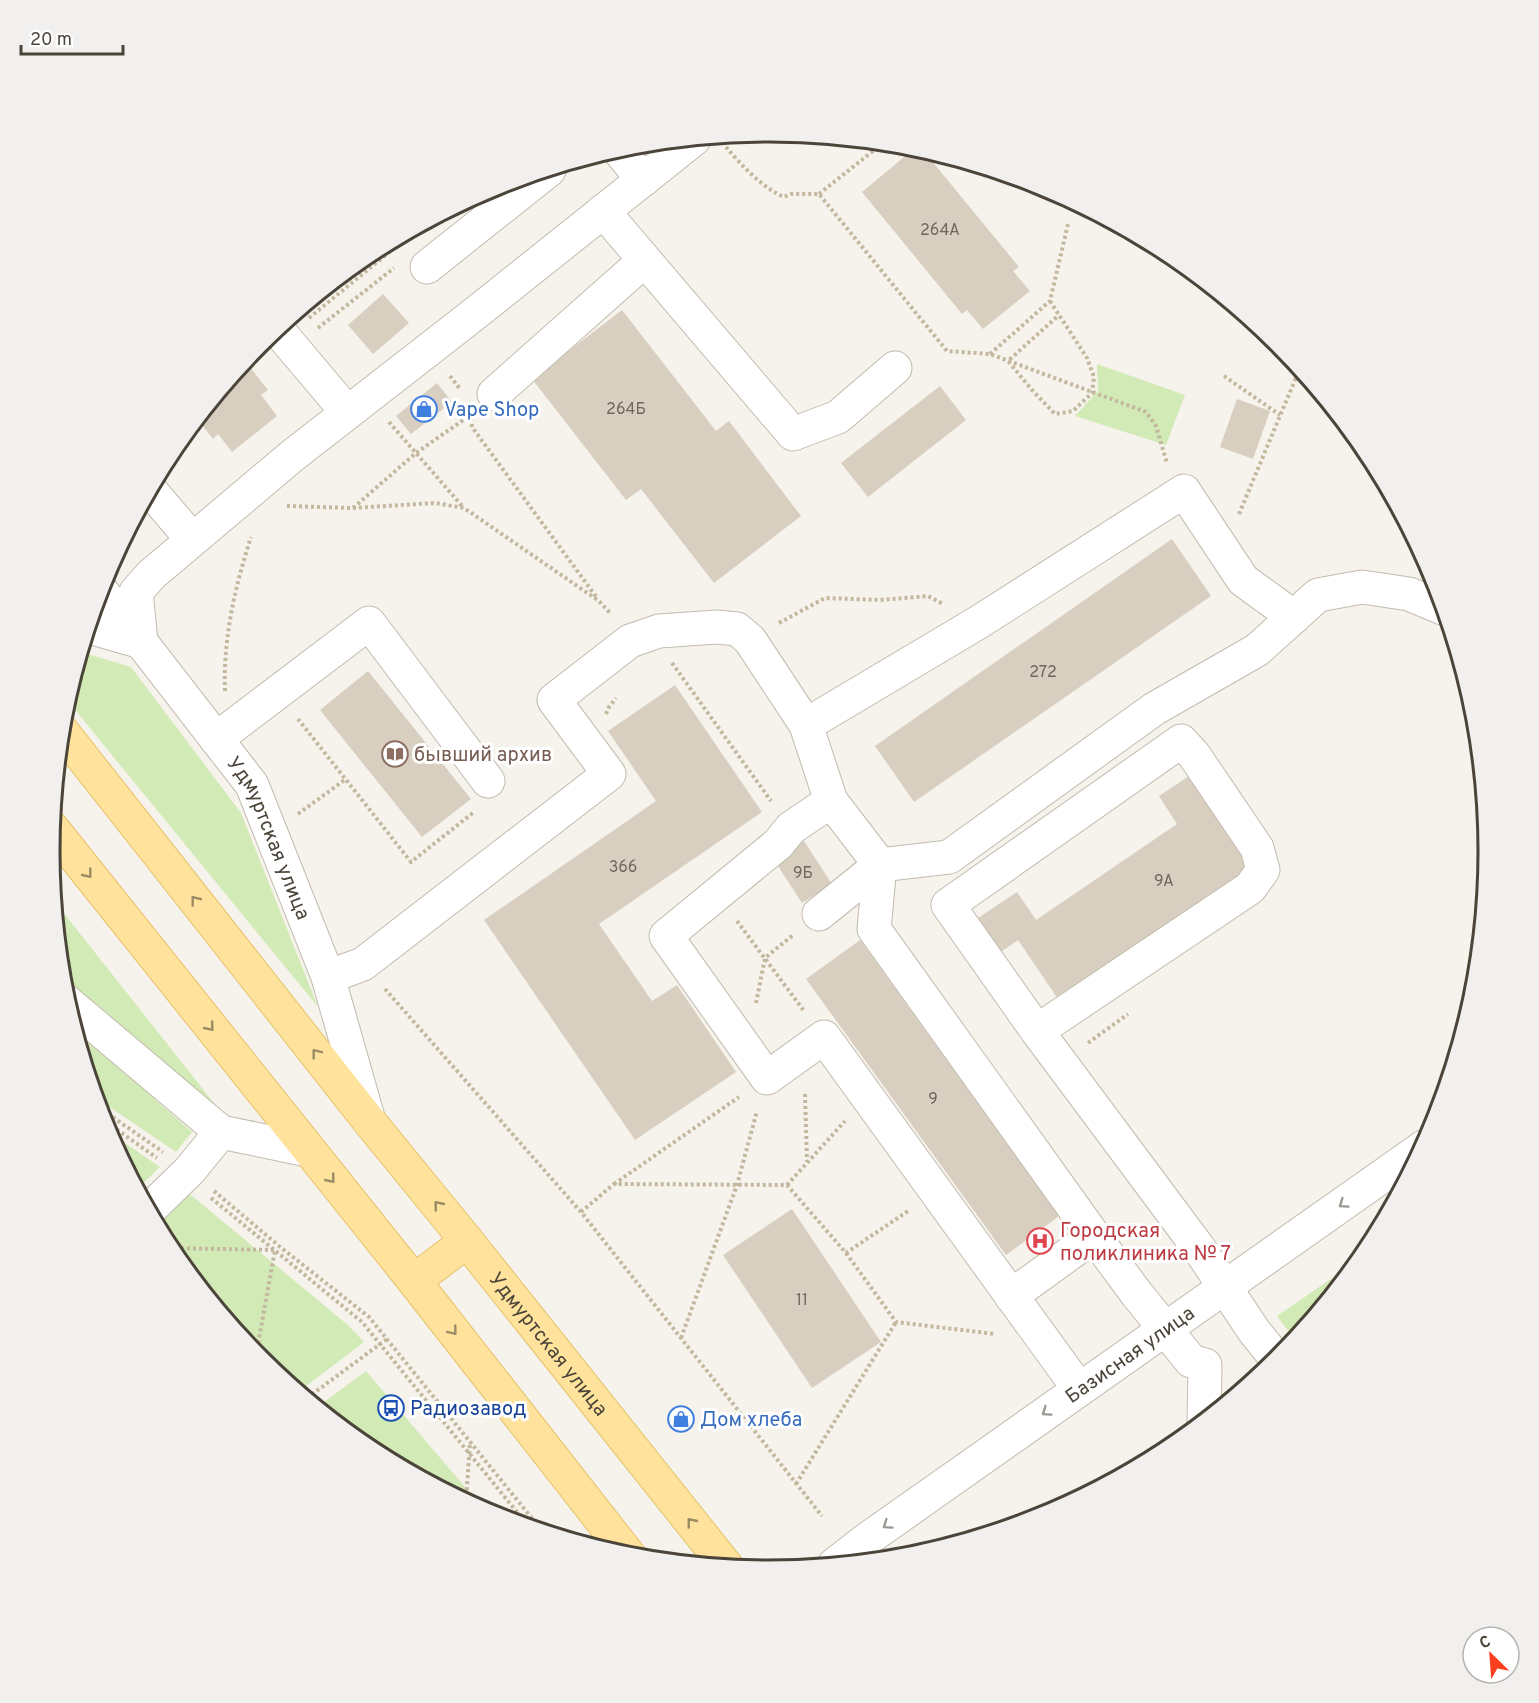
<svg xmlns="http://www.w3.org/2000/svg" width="1539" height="1703" font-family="Overpass,sans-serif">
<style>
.green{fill:#d2eab5}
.building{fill:#d8cfc1}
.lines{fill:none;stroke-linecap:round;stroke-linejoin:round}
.minor-casing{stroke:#c2bbae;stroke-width:35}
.major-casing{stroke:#e6c16a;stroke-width:35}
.path{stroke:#c4b79f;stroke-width:4;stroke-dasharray:3 3;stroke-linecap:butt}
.minor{stroke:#fff;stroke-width:33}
.major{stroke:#ffe39c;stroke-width:33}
.oneway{stroke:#9c8c66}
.oneway2{stroke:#9c9892}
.labels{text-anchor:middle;stroke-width:6;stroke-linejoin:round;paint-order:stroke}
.number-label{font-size:16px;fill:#6e675b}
.shop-label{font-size:20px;fill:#366cbe;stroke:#fff;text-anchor:start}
.education-label{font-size:20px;fill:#785e54;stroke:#fff;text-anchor:start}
.street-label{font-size:20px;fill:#4b4439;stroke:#fff}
.health-label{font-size:20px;fill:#be3a42;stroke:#fff;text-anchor:start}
.transit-label{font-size:20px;fill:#164399;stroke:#fff;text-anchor:start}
.rim{fill:none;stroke:#4b4439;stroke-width:3}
</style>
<rect width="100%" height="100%" fill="#f6f3ec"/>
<g class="green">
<path d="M1097,364L1185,395L1166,445L1075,416L1098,391Z"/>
<path d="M81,652L131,667L241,813L318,1007L67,700Z"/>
<path d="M54,901L55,902L217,1107L63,988Z"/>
<path d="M74,1028L192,1132L176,1152L95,1097Z"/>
<path d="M106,1130L160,1167L137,1189Z"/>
<path d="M186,1191L348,1325L364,1342L301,1390L164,1240L154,1220Z"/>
<path d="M1366,1255L1296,1340H1295L1277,1316Z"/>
<path d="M366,1371L488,1514C436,1486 355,1452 319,1406Z"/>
</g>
<g class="building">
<path d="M916,147L922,149L1019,267L1013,271L1030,291L983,329L967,310L962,314L862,192Z"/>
<path d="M383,294L409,323L373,354L348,325Z"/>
<path d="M622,310L716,431L729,421L801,516L714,583L641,489L626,500L532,379Z"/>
<path d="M245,361L268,390L261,395L277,416L232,452L218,434L213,439L197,419Z"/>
<path d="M437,383L452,402L411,434L396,416Z"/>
<path d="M940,386L966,420L868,497L841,463Z"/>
<path d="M1237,399L1270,411L1253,459L1220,447Z"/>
<path d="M1172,539L1211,596L914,802L875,746Z"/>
<path d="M368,671L471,799L422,837L320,710Z"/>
<path d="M675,685L762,812L599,924L652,1001L677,985L736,1072L635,1140L484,920L656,801L608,731Z"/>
<path d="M1198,770L1221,804L1211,810L1250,868L1058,999L1018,940L998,954L975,920L1017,892L1036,920L1177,824L1159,796Z"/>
<path d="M804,841L832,884L802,903L774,860Z"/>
<path d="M860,940L1059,1216L1006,1255L806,979Z"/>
<path d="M792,1209L881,1342L812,1388L723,1255Z"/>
<path d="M1168,1437L1175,1446L1146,1463L1142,1458Z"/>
</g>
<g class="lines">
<g class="minor-casing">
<g id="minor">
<path d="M618,149L643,180"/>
<path d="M603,211L793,434L838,417L895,368"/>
<path d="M427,267L549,170"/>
<path d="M277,329L347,412"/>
<path d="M494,394L644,261"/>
<path d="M150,490L192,539"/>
<path id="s1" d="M100,589L252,785L328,977L369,1121"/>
<path d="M89,627L141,642"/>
<path d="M141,642L136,592L151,575L292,456L468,319L694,139"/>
<path d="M806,725L979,622L1184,491L1243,580L1294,617"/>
<path d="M216,739L369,623L488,781"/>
<path d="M831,801L880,865L874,929L1094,1236L1136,1293L1191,1361L1205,1365L1204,1422"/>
<path d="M819,914L880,865L949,857L1154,709L1257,650L1318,595L1362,587L1409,594L1445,609"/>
<path d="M328,977L363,964L609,774L554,700L630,641L659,631L717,627L737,629L750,640L806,725L831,801L791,828L778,844L666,936L767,1078L824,1037L1079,1389"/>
<path d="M67,1002L221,1132L308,1150"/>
<path d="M1037,1031L948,905L1181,741L1194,755L1257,848L1263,870L1250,888L1037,1031L1198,1247L1254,1331L1278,1361"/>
<path d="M149,1210L190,1170L221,1132"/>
<path d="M1011,1296L1094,1236"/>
<path id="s2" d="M834,1565L866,1540L1425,1146"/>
</g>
</g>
<g class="major-casing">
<g id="major">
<path id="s3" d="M61,730L369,1121L467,1241L727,1567"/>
<path d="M52,828L414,1281L631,1558"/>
<path d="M414,1281L467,1241"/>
</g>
</g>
<g class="path">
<path d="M726,147C741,165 763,188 784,197L791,194H819L947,351L990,354L1146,412L1156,426L1167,463"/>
<path d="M819,194L883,143"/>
<path d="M1050,301L1087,358L1094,377L1092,393L1073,411L1055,414L1032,390L1008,361L1059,315"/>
<path d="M309,318L404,240L401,236"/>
<path d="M318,328L394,268"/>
<path d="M990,354L1050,301L1068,224"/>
<path d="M450,376L460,389"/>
<path d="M1224,376L1280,415"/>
<path d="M471,418L472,427L597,598"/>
<path d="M389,422L463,507"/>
<path d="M287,506L352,508L435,503L464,508L599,601L610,613"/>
<path d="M353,508L416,453L469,416"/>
<path d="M1239,514L1300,368"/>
<path d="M123,541L130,549"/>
<path d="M779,623L825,598L880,600L928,596L943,604"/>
<path d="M672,663L771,801"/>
<path d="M225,691C223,638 235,587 251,537"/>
<path d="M606,714L609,707L616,698"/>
<path d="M298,719L411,862L474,812"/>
<path d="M298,814L346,779"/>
<path d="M737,921L804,1011"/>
<path d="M385,989L581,1212L822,1516"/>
<path d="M756,1003L765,958L793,935"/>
<path d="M1088,1043L1128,1014"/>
<path d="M805,1094L807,1162"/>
<path d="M98,1107L163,1152"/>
<path d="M102,1119L157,1158"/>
<path d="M614,1184L739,1097"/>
<path d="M787,1185L845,1121"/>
<path d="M214,1191L279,1246L369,1317L543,1532"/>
<path d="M211,1198L362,1322L530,1528"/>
<path d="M581,1212L614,1184L787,1185L846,1253L908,1211"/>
<path d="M169,1248L276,1250"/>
<path d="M846,1253L896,1322L995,1334"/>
<path d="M681,1338L737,1185L757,1111"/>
<path d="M256,1355L275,1250"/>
<path d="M307,1398L387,1339"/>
<path d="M796,1484L896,1322"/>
<path d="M466,1502L470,1442"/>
</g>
<use href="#minor" class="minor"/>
<use href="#major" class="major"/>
</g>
<defs><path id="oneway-chevron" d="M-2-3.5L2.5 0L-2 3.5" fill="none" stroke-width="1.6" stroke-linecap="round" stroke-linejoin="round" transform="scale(1.5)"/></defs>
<g class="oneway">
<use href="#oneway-chevron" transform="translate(88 874) rotate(51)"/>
<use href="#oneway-chevron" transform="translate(195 900) rotate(-128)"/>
<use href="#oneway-chevron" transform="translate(210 1027) rotate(51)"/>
<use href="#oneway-chevron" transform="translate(316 1053) rotate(-128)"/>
<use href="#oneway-chevron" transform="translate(331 1179) rotate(51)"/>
<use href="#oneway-chevron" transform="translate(438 1205) rotate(-129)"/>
<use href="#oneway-chevron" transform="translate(453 1331) rotate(52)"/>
<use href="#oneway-chevron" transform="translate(691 1522) rotate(-129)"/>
</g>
<g class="oneway2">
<use href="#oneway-chevron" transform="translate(1343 1204) rotate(145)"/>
<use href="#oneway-chevron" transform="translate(1046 1412) rotate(145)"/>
<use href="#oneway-chevron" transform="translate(887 1525) rotate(145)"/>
</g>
<defs>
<g id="shop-ring" transform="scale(1.35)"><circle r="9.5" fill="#fff" stroke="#3f7fe0" stroke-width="1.5"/><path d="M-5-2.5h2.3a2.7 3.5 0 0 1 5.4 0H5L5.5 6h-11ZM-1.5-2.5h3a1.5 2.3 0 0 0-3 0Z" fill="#3f7fe0"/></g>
<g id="library-ring" transform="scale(1.35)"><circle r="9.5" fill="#fff" stroke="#8d6e63" stroke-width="1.5"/><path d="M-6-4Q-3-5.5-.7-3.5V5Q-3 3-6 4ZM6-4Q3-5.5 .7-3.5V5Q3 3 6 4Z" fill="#8d6e63"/></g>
<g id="hospital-ring" transform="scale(1.35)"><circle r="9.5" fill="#fff" stroke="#e0444e" stroke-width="1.5"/><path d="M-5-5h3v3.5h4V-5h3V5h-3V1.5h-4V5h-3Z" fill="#e0444e"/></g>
<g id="bus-ring" transform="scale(1.35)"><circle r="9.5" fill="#fff" stroke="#1a4fb4" stroke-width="1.5"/><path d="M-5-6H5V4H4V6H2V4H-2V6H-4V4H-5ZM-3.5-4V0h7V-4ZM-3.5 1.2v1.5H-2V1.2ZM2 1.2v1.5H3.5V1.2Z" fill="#1a4fb4"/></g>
</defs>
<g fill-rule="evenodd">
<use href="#shop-ring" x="424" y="409"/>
<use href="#library-ring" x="395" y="754"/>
<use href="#hospital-ring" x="1040" y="1241"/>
<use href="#bus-ring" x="391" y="1408"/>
<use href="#shop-ring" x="681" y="1419"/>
</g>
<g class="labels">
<g class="number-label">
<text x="940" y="235">264А</text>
<text x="626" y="414">264Б</text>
<text x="1043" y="677">272</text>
<text x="623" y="872">366</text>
<text x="803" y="878">9Б</text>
<text x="1164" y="886">9А</text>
<text x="933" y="1104">9</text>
<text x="802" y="1305">11</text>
</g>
<g class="shop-label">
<text x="444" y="416">Vape Shop</text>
<text x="700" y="1426">Дом хлеба</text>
</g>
<g class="education-label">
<text x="414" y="761">бывший архив</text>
</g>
<g class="street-label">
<text dy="7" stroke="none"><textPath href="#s1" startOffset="303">Удмуртская улица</textPath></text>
<text dy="7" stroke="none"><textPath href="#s3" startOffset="784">Удмуртская улица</textPath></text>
<text dy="7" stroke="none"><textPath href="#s2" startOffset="363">Базисная улица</textPath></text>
</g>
<g class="health-label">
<text x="1060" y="1237">Городская<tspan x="1060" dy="23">поликлиника № 7</tspan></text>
</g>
<g class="transit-label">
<text x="410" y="1415">Радиозавод</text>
</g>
</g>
<path d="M0 0H1539V1703H0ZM60 851a709 709 0 1 1 1418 0a709 709 0 1 1-1418 0Z" fill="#f1f0ef" fill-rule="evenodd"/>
<path class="rim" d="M60 851a709 709 0 1 1 1418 0a709 709 0 1 1-1418 0Z"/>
<g transform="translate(1491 1655) rotate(335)"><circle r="28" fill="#ffffff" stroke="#b7b4b0" stroke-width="1.5"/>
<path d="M0-4.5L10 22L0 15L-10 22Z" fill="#fc3f1d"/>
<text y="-9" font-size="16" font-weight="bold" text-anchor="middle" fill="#4b4439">С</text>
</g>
<path d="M21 45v9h102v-9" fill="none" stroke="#4b4439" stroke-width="3"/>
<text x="30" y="45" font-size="18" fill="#4b4439" stroke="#ffffff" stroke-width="4.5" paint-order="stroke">20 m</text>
</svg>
